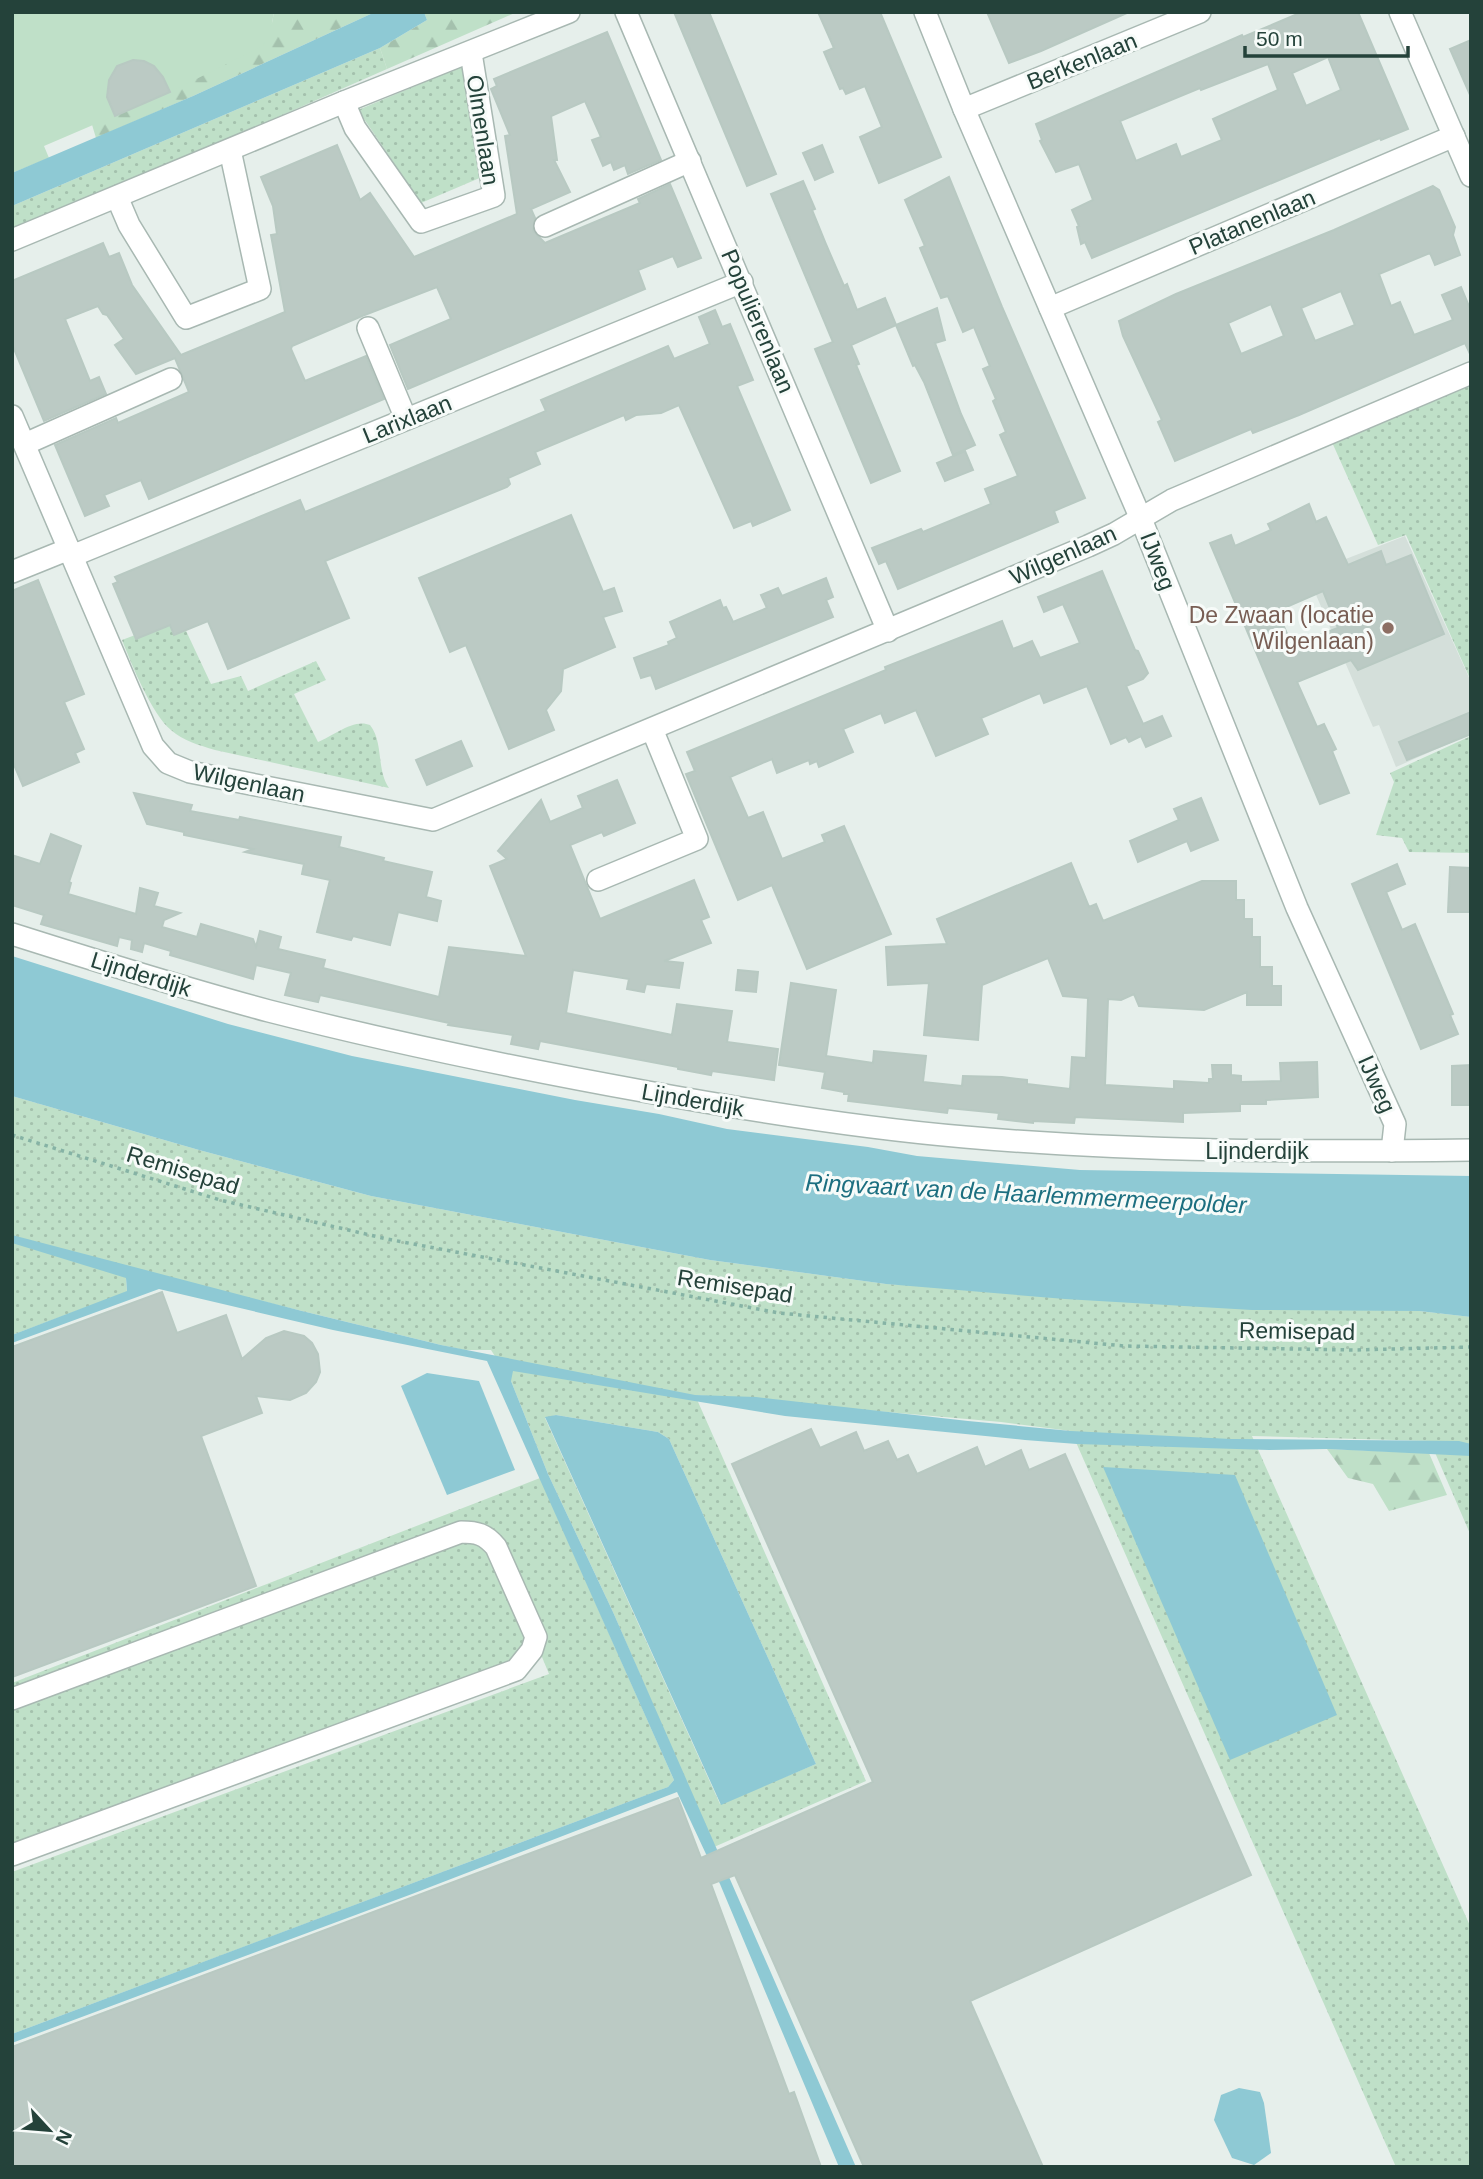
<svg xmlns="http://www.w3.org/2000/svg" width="1483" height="2179" font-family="Helvetica,sans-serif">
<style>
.built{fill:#d4dfda}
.grass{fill:url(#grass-dots);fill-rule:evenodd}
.forest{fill:url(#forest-firs)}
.pitch{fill:#bfe0c8}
.water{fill:#8ec9d4}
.building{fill:#bbcac4;stroke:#b8c9c2;stroke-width:2;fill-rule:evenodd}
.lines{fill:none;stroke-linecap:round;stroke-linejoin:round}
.minor-casing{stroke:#a8b8b2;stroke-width:24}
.path{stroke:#86b3a5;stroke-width:3.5;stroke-dasharray:3.5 5;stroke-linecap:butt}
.minor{stroke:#fff;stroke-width:21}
.education-dot{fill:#8d6e63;stroke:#f7fbf9;stroke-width:2.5}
.labels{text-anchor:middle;stroke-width:6;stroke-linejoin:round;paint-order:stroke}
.street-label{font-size:23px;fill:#24423a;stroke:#f7fbf9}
.education-label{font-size:23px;fill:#785e54;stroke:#f7fbf9;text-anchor:end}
.water-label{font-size:24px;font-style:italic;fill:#1c6f80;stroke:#f7fbf9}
</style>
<defs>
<pattern id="grass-dots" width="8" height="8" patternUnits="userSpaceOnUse" patternTransform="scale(1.75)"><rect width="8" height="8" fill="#bfe0c8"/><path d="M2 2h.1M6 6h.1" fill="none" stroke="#a4c1ad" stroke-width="1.8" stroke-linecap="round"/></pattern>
<pattern id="forest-firs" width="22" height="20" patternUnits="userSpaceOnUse" patternTransform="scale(1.75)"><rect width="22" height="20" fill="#bfe0c8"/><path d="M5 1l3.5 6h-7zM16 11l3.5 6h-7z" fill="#a4c1ad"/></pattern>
</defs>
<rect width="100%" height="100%" fill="#e6efeb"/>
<path class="built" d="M1405,536L1471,682V734L1396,767L1379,725L1373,727L1307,574Z"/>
<g class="grass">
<path d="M380,48L387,69L12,234V206Z"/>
<path d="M463,66L482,177L421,203L358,110Z"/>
<path d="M1471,379V681L1406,535L1378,545L1331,440Z"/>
<path d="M180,618L211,684L241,676L248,691L316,661L326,680L294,694L318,742C333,736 354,718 370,725C384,743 376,769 389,788L215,750C199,745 183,741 171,730C152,715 131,663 122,640Z"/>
<path d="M1471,736V853L1409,852L1402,838L1376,835L1394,782L1390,773Z"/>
<path d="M12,1096L199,1150L371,1196L710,1260L886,1284L1419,1311L1471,1317V1536L1430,1441L1252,1436L1471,1928V2167H1396L1071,1431L1001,1422L695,1395L866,1781L714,1847L613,1612L548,1474L511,1381L491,1350H464L441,1345L233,1294L126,1279L127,1292L12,1335ZM556,1415L658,1432L669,1439L816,1764L720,1804L545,1418Z"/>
<path d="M540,1478L674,1780L668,1787L12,2034V1872L549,1674L542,1657L12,1851V1683Z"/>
</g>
<g class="forest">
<path d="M274,12H375L193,96L96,138L87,108L272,23Z"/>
<path d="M424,12H517L387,69L380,48L427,20Z"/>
<path d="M1327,1449L1429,1453L1447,1495L1389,1511L1373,1484L1348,1478Z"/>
</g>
<path class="pitch" d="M12,12H274L272,23L263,46L170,92L44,146L49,158L12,173Z"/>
<g class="water">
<path d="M375,12H424L427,20L380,48L12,206V173L193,96Z"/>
<path d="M12,956L228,1024L352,1056L575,1100L659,1114L727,1129L868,1147L917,1156L1080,1170L1471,1176V1317L1419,1311L1252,1310L1065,1299L886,1284L710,1260L371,1196L199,1150L12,1096Z"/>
<path d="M12,1235L302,1311L441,1345L695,1395L756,1397L968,1421L1071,1431L1231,1439L1459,1441L1471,1444V1456L1327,1449L1269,1450L1077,1444L1025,1440L785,1416L513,1371L511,1381L548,1474L613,1612L856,2167H839L720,1884L677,1792L412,1894L12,2043V2034L657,1791L668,1787L674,1780L487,1361L333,1330L159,1289L12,1343V1335L127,1291L126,1278L12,1243Z"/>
<path d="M427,1373L479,1381L515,1470L447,1495L401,1386Z"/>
<path d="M556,1415L658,1432L669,1439L816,1764L721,1805L545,1417Z"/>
<path d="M1103,1467L1235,1475L1337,1715L1230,1760Z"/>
<path d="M1239,2088L1260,2092L1264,2103L1271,2153L1254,2165L1232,2158L1214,2120L1221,2095Z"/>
</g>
<g class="building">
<path d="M674,12H709L776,174L747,186Z"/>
<path d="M818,12H880L941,157L879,183L860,137L882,127L865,86L846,94L843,88L840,89L824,52L834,48Z"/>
<path d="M987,12H1129L1041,51L1009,63Z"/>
<path d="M1302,12H1358L1408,129L1381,140L1380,138L1092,258L1085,242L1081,244L1077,227L1079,226L1072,210L1093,200L1079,164L1056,172L1040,141L1042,140L1036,124L1224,43L1242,35L1243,37ZM1328,57L1341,90L1306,106L1292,73ZM1268,64L1278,90L1213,119L1222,140L1181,157L1176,144L1136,161L1120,121L1200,88L1201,90Z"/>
<path d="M607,32L661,160L628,174L625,165L614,170L611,162L603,166L592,140L601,137L585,101L551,116L557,160H554L570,192L531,209L535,218L533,231L545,243L640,203L638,199L670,184L701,258L678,267L673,256L638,270L645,289L408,389L390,345L451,319L437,287L362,316L292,346L291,349L305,381L366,356L384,399L149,499L141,480L104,495L109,506L85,516L55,445L116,418L118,423L189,392L175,358L136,374L115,345L124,339L107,315L103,314L98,306L65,319L90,381L99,377L106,394L44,421L12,344V281L103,243L109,257L119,253L132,285L181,355L285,312L271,235L277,234L273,206L261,177L337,145L360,200L370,193L414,257L450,242L517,214L505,136L510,135L491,89L497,86L494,79Z"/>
<path d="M1471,40V97L1450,49Z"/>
<path d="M133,60L144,61L154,66L163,77L170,92L115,116L107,97L109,80L117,66Z"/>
<path d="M822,145L833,172L815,180L803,153Z"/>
<path d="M949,177L1002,307L1085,498L1054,511L1058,522L898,589L886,561L879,564L872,548L921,529L923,532L991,504L985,489L1018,476L1000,435L1006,432L993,401L996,399L983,369L990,366L974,327L963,332L948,296L941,298L920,248L925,246L905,200Z"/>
<path d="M803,181L815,209L812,210L825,242L844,286L847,284L857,310L885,298L896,325L937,308L945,340L935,343L961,414L975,445L953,455L924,382L915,365L913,366L896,325L851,345L859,364L856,365L900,471L871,483L815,349L833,342L771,194Z"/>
<path d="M1433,186L1439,190L1455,227L1453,235L1460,255L1435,265L1430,253L1379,274L1391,306L1400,302L1414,335L1453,320L1442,295L1461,287L1471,311V356L1465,343L1299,415L1253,433L1251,429L1175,461L1158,422L1162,420L1123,336L1119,321L1176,294L1334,230ZM1341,291L1355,325L1315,341L1301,308ZM1271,304L1284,336L1241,354L1228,323Z"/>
<path d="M715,310L722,327L730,324L753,380L737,386L790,510L753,526L751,521L734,528L679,405L661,413L636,415L626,420L624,415L535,452L540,464L508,478L510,484L507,487L325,561L349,618L228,669L208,621L174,635L170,625L136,639L113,584L118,582L115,577L300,500L305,512L390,477L546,411L541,400L668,346L674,359L710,344L699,317Z"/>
<path d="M965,451L973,470L945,481L937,463Z"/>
<path d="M1309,504L1316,522L1326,517L1348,565L1381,551L1386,565L1411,555L1444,634L1358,670L1351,660L1297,682L1317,727L1324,724L1336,749L1332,751L1349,793L1320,804L1210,543L1231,535L1235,546L1271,530L1268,524ZM1323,591L1338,628L1292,645L1277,611Z"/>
<path d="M571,515L603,592L614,588L622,611L603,617L615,647L563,669L561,691L546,710L554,730L509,749L466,645L450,652L419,578Z"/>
<path d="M1102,571L1135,650L1138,651L1148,673L1143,679L1126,686L1143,724L1162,716L1171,736L1146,747L1141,736L1129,742L1126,737L1111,744L1087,686L1044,703L1040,693L981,718L988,734L936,756L916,710L885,723L881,713L843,729L853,752L819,767L817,761L810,764L809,760L777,773L772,759L730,777L748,818L763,812L782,859L825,842L822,835L844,826L891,934L807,969L772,885L738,900L686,774L695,771L687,752L886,670L885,667L1002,621L1013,649L1032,641L1040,658L1080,643L1063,604L1044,612L1038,597Z"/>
<path d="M826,578L833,597L826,600L833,617L656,689L651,675L641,678L634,658L669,645L668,642L677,638L670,622L720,600L723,608L726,607L733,622L767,608L761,595L778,588L782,596Z"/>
<path d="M38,580L84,694L64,702L84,749L75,753L79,762L23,786L12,760V591Z"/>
<path d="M1471,712V734L1407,760L1399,742Z"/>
<path d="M461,741L472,766L427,785L416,760Z"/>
<path d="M617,780L635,823L604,836L602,832L570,845L600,919L694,880L709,917L701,920L711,943L664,961L683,963L679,988L646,984L644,992L627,989L629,979L573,970L566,1013L672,1035L677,1004L732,1011L727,1042L778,1049L774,1080L712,1071L711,1075L678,1069V1067L540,1041L538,1049L511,1044L513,1035L448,1025L449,1023L320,995L318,1002L285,995L291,973L256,965L253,979L170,955L171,951L144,943L142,952L131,949L132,940L119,937L117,946L41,924L44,915L12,905V855L40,864L51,834L81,846L69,882L71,883L68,894L136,914L140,888L158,893L154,906L180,913L164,920L162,927L197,937L201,924L253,939L256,947L260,931L281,937L278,949L325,960L323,968L439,997L449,947L526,956L490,866L507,859L498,851L541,800L550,822L583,808L578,796Z"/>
<path d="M134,793L192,805L190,811L239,820L240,817L341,837L339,847L384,858L383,861L432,872L426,897L441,901L437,921L398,912L390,945L353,936L351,940L317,932L330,880L302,874L304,864L245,852L253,849L184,835V832L147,824Z"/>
<path d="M1201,798L1218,840L1191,851L1187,841L1138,862L1130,841L1179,820L1174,809Z"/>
<path d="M1071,863L1089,907L1096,904L1103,921L1202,881H1236V900H1244V919H1252V937H1260V967H1272V986H1281V1005H1247V992L1204,1010L1139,1006L1134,994L1121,1000L1108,999L1105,1085L1174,1089V1081L1209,1083V1079H1213L1212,1065H1231V1075L1241,1076V1082L1281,1081L1280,1063L1317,1062L1318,1097L1266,1100V1104H1240V1111L1183,1113V1122L1075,1117L1074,1123L1033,1121V1123L998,1119L999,1113L948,1108L947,1113L848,1101L849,1094H844V1092L822,1088L825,1072L779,1065L791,983L836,990L826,1056L873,1063L874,1051L926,1056L923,1082L962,1086L963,1076L1002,1077L1027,1080V1084L1070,1089L1072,1057L1086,1058L1088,998L1063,996L1048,958L982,985L978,1040L924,1035L929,983L888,985L886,947L947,944L937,919Z"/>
<path d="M1397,864L1405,884L1386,892L1402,930L1415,924L1453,1014L1450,1015L1458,1034L1421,1049L1352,884Z"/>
<path d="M1450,867L1471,868V912H1448Z"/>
<path d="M738,970L758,972L756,992L736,990Z"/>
<path d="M1471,1065V1105H1452V1066Z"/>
<path d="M162,1292L177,1333L226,1315L242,1359L266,1338L284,1331L304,1336L312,1343L318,1354L320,1372L316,1382L306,1393L290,1400L256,1396L262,1413L201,1436L256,1586L12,1677V1347Z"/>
<path d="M811,1429L820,1448L856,1432L864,1451L888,1441L897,1460L908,1455L917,1474L977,1447L985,1467L1021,1450L1029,1470L1065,1454L1251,1875L970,2001L1043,2167H864L735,1875L711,1884L789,2094L794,2092L821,2167H12V2047L678,1798L701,1858L873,1782L732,1464Z"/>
</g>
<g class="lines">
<g class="minor-casing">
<g id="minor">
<path d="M626,12L888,631"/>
<path d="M925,12L964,109L1141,519L1297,908L1395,1124L1392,1151"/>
<path d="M1400,12L1471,176"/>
<path d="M344,102L355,128L421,222L494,196L471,53"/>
<path d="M964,109L1200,12"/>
<path d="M117,197L129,225L186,318L260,289L230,150"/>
<path d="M545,226L690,161"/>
<path d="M12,240L344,102L569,12"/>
<path d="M1050,308L1454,136"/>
<path d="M368,328L406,419"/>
<path d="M12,416L153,746L168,763L190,772L433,820L1088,546L1114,534L1172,500L1471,373"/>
<path d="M25,444L171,379"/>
<path d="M72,556L742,282"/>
<path d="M12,572L69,549"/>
<path d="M598,880L697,839L652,729"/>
<path d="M12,934C97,961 183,988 269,1011C394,1043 521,1069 648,1092C753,1111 858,1128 965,1137C1133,1152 1302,1152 1471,1150"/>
<path d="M12,1699L461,1532C477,1532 485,1534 496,1547L536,1637L532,1650L516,1670L12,1855"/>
</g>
</g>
<path class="path" d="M12,1135L220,1200L387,1239L779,1313L1124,1346L1353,1350L1471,1347"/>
<use href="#minor" class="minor"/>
</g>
<circle class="education-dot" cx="1388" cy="628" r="7"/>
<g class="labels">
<g class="street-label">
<text transform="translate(1082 61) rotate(-22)" y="8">Berkenlaan</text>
<text transform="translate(483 130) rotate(81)" y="8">Olmenlaan</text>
<text transform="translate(1252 222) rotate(-23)" y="8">Platanenlaan</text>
<text transform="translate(758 321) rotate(67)" y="8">Populierenlaan</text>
<text transform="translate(407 419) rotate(-22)" y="8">Larixlaan</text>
<text transform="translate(1063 555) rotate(-24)" y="8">Wilgenlaan</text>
<text transform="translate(1158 561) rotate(69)" y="8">IJweg</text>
<text transform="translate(249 783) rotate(12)" y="8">Wilgenlaan</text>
<text transform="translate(141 974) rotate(17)" y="8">Lijnderdijk</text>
<text transform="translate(1377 1084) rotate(66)" y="8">IJweg</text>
<text transform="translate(693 1100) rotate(10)" y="8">Lijnderdijk</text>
<text x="1257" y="1159">Lijnderdijk</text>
<text transform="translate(183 1170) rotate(17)" y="8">Remisepad</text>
<text transform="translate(735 1286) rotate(9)" y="8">Remisepad</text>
<text transform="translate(1297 1331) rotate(1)" y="8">Remisepad</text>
</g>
<g class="education-label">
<text x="1374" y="623">De Zwaan (locatie<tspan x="1374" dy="26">Wilgenlaan)</tspan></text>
</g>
<g class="water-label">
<text transform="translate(1026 1194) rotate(3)" y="8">Ringvaart van de Haarlemmermeerpolder</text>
</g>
</g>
<rect width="1483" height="2179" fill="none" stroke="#24423a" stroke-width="28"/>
<g transform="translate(49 2130) rotate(116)" stroke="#f7fbf9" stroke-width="5" paint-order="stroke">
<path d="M0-5L12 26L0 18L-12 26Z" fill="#24423a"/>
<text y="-10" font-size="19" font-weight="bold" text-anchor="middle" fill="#24423a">N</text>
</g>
<path d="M1245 46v10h163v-10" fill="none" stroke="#24423a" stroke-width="3.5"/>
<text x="1256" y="46" font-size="21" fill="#24423a" stroke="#f7fbf9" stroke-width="5" paint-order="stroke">50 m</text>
</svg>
